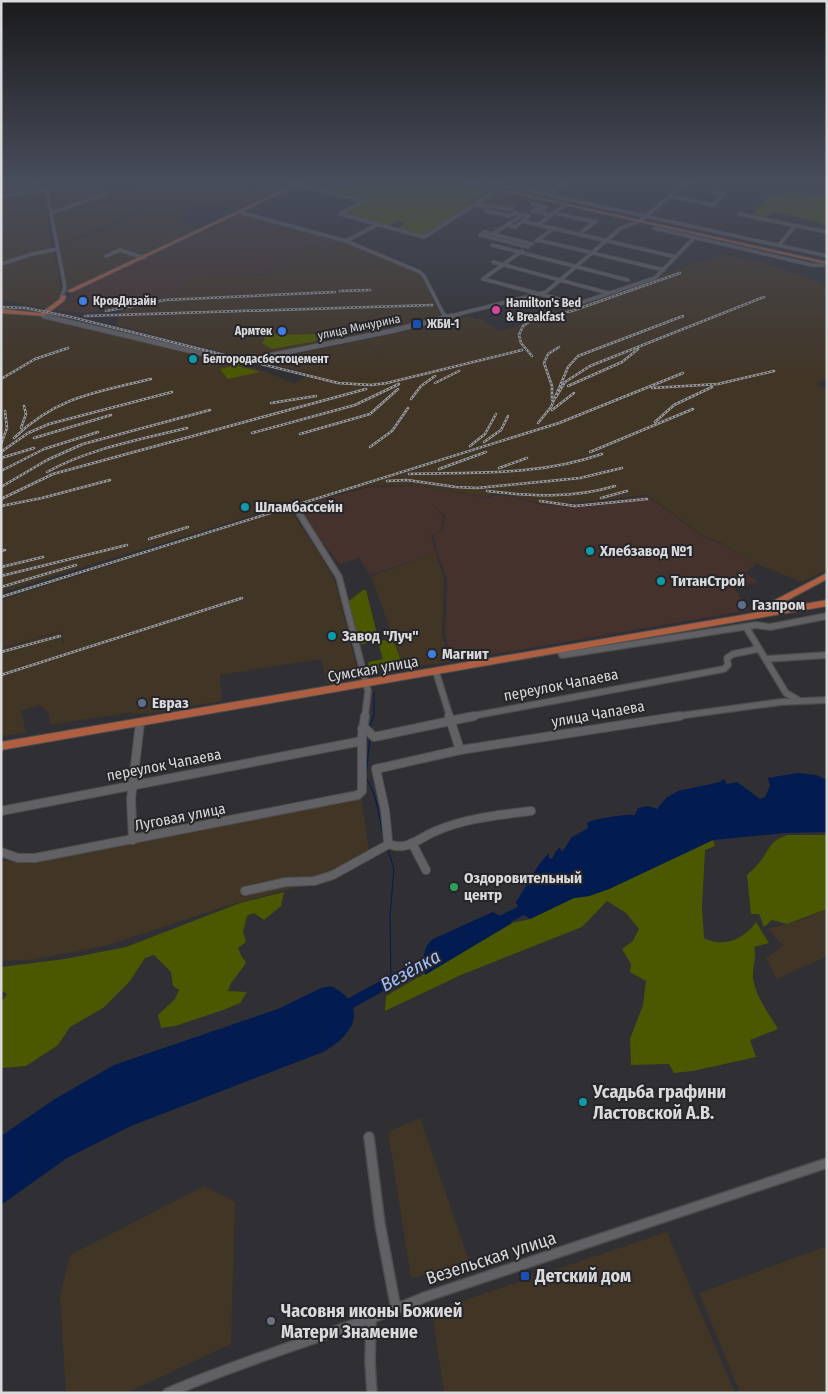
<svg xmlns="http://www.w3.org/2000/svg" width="828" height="1394" font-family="'Fira Sans Condensed',sans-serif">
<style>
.commercial{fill:#45322d}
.industrial{fill:#413526}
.green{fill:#4b5800}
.water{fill:#021b50}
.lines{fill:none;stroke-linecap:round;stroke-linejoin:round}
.stream{stroke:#021b50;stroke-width:1}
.river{fill:#021b50;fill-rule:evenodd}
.minor-far4-casing{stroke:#4e4e50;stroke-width:4.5}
.minor-far3-casing{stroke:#4e4e50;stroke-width:6}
.minor-far2-casing{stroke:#4e4e50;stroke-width:8}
.minor-far1-casing{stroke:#4e4e50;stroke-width:10}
.minor-casing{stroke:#4e4e50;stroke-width:12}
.major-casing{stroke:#4e4e50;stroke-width:2}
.minor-far4{stroke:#616064;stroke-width:3}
.minor-far3{stroke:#616064;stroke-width:4.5}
.minor-far2{stroke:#616064;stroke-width:5.5}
.minor-far1{stroke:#616064;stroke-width:8}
.minor{stroke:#616064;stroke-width:9}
.major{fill:#ae5e41;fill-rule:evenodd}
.rail-casing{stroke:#9a9a9c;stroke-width:2.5}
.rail{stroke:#262529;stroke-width:1;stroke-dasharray:2;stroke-linecap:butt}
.shop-dot{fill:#3f7fe0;stroke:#262529;stroke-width:2}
.hotel-dot{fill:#d1479c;stroke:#262529;stroke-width:2}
.transit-dot{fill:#1a4fb4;stroke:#262529;stroke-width:2}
.culture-dot{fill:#0f9aa8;stroke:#262529;stroke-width:2}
.service-dot{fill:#5c6f8a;stroke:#262529;stroke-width:2}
.leisure-dot{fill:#2e9e5b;stroke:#262529;stroke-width:2}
.worship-dot{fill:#6b7280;stroke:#262529;stroke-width:2}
.labels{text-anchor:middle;stroke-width:4;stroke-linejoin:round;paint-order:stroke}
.far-poi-label{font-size:12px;font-weight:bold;fill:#dadadc;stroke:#262529;text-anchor:start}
.far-street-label{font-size:12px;fill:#dadadc;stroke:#262529}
.poi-label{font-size:15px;font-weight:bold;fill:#dadadc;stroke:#262529;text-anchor:start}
.street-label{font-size:15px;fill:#dadadc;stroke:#262529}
.near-poi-label{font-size:18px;font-weight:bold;fill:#dadadc;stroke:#262529;text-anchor:start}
.near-street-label{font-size:18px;fill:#dadadc;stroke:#262529}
.near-water-label{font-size:19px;font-style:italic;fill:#9fc1fe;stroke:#262529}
</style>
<rect width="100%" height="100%" fill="#302f33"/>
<g class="commercial">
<path d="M497,193L523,199L507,210L479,204Z"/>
<path d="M243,214L342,241L327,250L310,246L264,274L184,278V276L174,297L89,313L51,310L80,289L237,215Z"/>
<path d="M423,486L487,498L496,495H506L541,505L597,503L644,496L649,497L703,537L720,543L756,565L745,573L759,582L734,588L750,610L454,661L445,635L447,579L437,552L433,535L442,530L445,516L430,503L443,516L441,530L431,535L436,553L370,575L359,558L339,564L300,513L305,503L371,487Z"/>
</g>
<g class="industrial">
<path d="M1,183H31L44,190L1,195Z"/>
<path d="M40,183H132L55,211L51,194L48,189L39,184Z"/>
<path d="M137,183H296L235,210L203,202L180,212L188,215L178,220L200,230L68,291L60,245L80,239L144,212V209L74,240L61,243L59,242L54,214L126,187L136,185L134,184Z"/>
<path d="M44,192L52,249L1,264V197Z"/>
<path d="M343,241L420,273L441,317L246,358L116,325L123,307L174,297L184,278L264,275L310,246L327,251Z"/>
<path d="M53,251L55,261L57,260L61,298L47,309L1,299V265Z"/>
<path d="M723,254L764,263L798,274L827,286V379L817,384L827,389V570L802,582L749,561L720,542L703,536L649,496L645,495L597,501L541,504L506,494H495L486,497L423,486L388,485L371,486L295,503L1,592V473L14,465L1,472V312L70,322L261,370L294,383L310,374L268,363L267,360L364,340L381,359L365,340L470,316L474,319L481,318L496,330L501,331L516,327L527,321L525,320L550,309L555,312Z"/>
<path d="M289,508L319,553L335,581L358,673L357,676L327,683L321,659L220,675L222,701L150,713L132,714V712L50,725L49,714L40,705L21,711L26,733L1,736V649L60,632L63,643L64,642L61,631L1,648V600Z"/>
<path d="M436,553L444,579L442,635L449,662L404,668L371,576Z"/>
<path d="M361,795L370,859L341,876L236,903L105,946L30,960L1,961V862L86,843Z"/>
<path d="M827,909V956L777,979L766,958L783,946L768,929L804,919Z"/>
<path d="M420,1118L470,1264L411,1278L388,1132Z"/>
<path d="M204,1186L235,1202L231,1344L126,1393H66L60,1296L70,1255Z"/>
<path d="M667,1232L735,1393H444L432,1311Z"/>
<path d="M827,1246V1393H740L699,1293Z"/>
</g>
<g class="green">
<path d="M352,183H454L493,191L488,194L483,193L487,195L479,196L468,203L471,204L424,236L398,229L405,223L397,221L389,226L343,214L366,201L334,193Z"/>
<path d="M787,191C801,194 813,193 827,195V226L822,225V223L774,212L764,219L751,216L770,194L781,196Z"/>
<path d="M272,333L279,335L315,334L317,341L272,349L262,343L265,339L264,335Z"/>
<path d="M236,365L260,372L228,379L220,369Z"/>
<path d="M363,590H366L376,630C375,639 370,643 362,644L359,643L350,615L349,601Z"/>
<path d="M383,640L394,642L400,658L398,664L369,668L368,662L383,659L379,646Z"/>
<path d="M788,835H827V909L787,924L772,920L764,927L759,914H751L747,875C752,870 758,865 762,859C771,846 771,840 788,835Z"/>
<path d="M713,840L715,846L705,850L702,907L704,938C724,949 745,938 756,922L769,943L754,947C757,958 752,967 753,979C756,997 769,1014 778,1029L750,1040L756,1057L693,1071L674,1073L669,1064L631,1065L630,1039L643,1005L646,981L630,972L631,964L622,949L633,941L639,929L626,913L607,901L582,927L461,975L385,1011L386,996L512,923L530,919L574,898L589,896L609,889Z"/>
<path d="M284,892L281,906L264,920L254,913L247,916L243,931L246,942L238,948L242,957L246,962C241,973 231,979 228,991L247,992L240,1003L223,1010L175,1026L161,1028L158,1015L175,999L179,990L173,986L171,972L154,955L145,958L130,981L103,1008L70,1027L58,1045L26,1066L1,1068V1003L7,994L1,990V967L65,959L126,947L240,903Z"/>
</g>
<g class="water">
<path d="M797,773L816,775L827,780V832L784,833L713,840L609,889L589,896L574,898L530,919L519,911L516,902C527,886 535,867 549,853V858L552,859L556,851L560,847L561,851H563L571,838L588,828L587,823C592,819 628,814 632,815H635L638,808L648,806L657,809L666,798L678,791L720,782L724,779L727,784L737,782L760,799L765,797L770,786L768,778Z"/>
<path d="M493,912L512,923L425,975C424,961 421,949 433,939Z"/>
<path d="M331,986C370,1006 354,1035 323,1052L131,1126L67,1158L1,1205V1136L55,1099L114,1065L278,1009L321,988Z"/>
</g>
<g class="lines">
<g class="stream">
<path d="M370,727L374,715V693"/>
<path d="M370,736L366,778L373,791L377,805L384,841"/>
<path d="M388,850L394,869L390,915L391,981"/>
</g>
<g class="river">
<path d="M530,901L534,902L535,906L534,910L499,928L495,929L491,928L490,924L491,920Z"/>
<path d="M433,952L437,953L439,957L437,961L346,1012L342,1014L338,1012L336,1008L338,1004Z"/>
</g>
<g class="minor-far4-casing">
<g id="minor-far4">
<path d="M34,183L47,192L65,287L63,293"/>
<path d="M290,183L363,201L340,214L424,237L499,189"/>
<path d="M494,183L827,256"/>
<path d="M713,192L724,194L713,205"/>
<path d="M548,194L565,183"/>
<path d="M1,196L46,190"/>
<path d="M668,196L713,205"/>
<path d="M475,204L488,207L486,211L508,216L514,213L529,216L515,227L507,225"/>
<path d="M532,204L546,207L542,210L536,209L532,211L551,215"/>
<path d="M488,207L494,206L509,210L512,208"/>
<path d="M239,212L346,241L420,272L424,276L445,317"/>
<path d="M51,213L105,194"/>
<path d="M555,213L595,222"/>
<path d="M739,214L827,232"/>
<path d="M522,221L676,257"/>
<path d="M538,225L566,204"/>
<path d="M654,228L812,265H823"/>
<path d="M493,234L522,215"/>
<path d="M579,234L596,221"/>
<path d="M538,240L664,270"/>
<path d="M346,241L377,225"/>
<path d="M536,241L554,228"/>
<path d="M492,245L628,280"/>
<path d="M779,245L795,226"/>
<path d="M528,247L480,235L484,232L532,244"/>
<path d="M106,256L120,250L144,258"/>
<path d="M493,262L608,293"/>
<path d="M1,264L32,254L58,249"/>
<path d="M483,279L577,304L655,278L694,238"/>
<path d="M483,279L522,251"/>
<path d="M42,315L50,317"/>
<path d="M447,317L546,292L621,228L640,221L686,183"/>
</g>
</g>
<g class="minor-far3-casing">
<g id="minor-far3">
<path d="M44,316L238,362L391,331L452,316"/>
<path d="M445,316L446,318"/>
</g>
</g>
<g class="minor-far2-casing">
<g id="minor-far2">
<path d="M299,513L339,577L368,691L365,717"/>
<path d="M746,627L786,693L798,700"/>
<path d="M560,650L562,655L756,625L770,627L827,616"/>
<path d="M766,659L827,655"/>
<path d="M436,672L450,717"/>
<path d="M467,717L724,669L728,665L727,658L733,654L758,649"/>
<path d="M671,717L781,702L827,700"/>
</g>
</g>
<g class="minor-far1-casing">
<g id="minor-far1">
<path d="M449,716L460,750"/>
<path d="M362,729H366L374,737L474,716"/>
<path d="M376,769L460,750L680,716"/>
<path d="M376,769L385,810L388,841L389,844C407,852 420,837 436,831C465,818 499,815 531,811"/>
<path d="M1,811L362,741"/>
<path d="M133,840L131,799L140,723"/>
<path d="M412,843L426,870"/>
<path d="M1,852L18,858H35L358,795L362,791V736L365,716"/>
<path d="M245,891L286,882L314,881L333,875L389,844"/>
</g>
</g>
<g class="minor-casing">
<g id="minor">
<path d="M369,1137L380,1224L396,1309"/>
<path d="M371,1320L370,1362L372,1393"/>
<path d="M168,1393C252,1356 341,1333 425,1297L827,1163"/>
</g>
</g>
<g class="major-casing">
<g id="major">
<path d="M298,183H302L72,292L67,291Z"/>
<path d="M467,183H473L827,262V264Z"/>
<path d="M61,295L66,296L64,301L44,316L1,313V309L41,313L60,299Z"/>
<path d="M827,573V579L769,610L827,600V606L1,750V742L760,612V608Z"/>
</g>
</g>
<use href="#minor-far4" class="minor-far4"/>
<use href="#minor-far3" class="minor-far3"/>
<use href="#minor-far2" class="minor-far2"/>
<use href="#minor-far1" class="minor-far1"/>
<use href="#minor" class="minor"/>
<use href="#major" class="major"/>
<g class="rail-casing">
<g id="rail">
<path d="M340,291L370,290"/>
<path d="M1,307L26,308L71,317L338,383L371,385L387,383L522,350"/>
<path d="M106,311L165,300L335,292"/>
<path d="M85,316L432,305"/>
<path d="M532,356L521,343L519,335L523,326L535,318L572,311L680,273"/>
<path d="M1,379L35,359L68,348"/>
<path d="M435,383L459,371"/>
<path d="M568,386L622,362L638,349"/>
<path d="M652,388L718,384L774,371"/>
<path d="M556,397L565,382L590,366L764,297"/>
<path d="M411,399L421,386L435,376"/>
<path d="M552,400V386L544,363L548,354L559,347"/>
<path d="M271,403L316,396"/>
<path d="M552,410L574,393"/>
<path d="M655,422L674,405L712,387"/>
<path d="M538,423L551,407L568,367L578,356L683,316"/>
<path d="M21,428L26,414L24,406"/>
<path d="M252,433L355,405L399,384"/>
<path d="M300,434L370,414L398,389"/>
<path d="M14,438C56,397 96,392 151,379"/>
<path d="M34,438L111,415"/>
<path d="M484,442L501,430L508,416"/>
<path d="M1,444L7,428L5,411"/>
<path d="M470,446L485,434L496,414"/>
<path d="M370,447L392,431L408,408"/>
<path d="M1,452L28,433L49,424L172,392"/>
<path d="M590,452L693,409"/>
<path d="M1,458L34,448"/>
<path d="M499,468L527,458"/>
<path d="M439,469L486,452"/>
<path d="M1,471L44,449L98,432"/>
<path d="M47,472C91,448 139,440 187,428"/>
<path d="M409,474C475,472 539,476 602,454"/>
<path d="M387,481L407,480L456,487L477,488L580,478L622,468"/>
<path d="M1,487L47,460L83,444L210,410"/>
<path d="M487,491C531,496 572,499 615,486"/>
<path d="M601,498L627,491"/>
<path d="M1,499L53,474L366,389"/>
<path d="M540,501L575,506L647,499"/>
<path d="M1,506L42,498L110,480"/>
<path d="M149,539L188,527"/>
<path d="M1,551L5,550"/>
<path d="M1,567L43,557"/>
<path d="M1,576L127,545"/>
<path d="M1,587L76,565"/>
<path d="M1,597L559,423L683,373"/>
<path d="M1,652L60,636"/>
<path d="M1,675L242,598"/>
</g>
</g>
<use href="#rail" class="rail"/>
</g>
<linearGradient id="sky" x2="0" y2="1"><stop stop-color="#1a1a1c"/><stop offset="0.48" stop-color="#484d5b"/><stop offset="1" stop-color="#484d5b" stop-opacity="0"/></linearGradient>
<rect width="828" height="378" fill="url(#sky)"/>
<g class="shop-dot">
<circle cx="83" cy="301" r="5"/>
<circle cx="282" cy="331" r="5"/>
<circle cx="432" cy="654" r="5"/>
</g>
<circle class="hotel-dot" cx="496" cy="310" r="5"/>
<g class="transit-dot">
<rect x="412" y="319" width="10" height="10" rx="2.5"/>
<rect x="520" y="1271" width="10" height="10" rx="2.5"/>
</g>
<g class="culture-dot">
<circle cx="193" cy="359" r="5"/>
<circle cx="245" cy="507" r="5"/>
<circle cx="590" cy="551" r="5"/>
<circle cx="661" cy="581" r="5"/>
<circle cx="332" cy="636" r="5"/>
<circle cx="583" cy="1102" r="5"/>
</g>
<g class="service-dot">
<circle cx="742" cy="605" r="5"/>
<circle cx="142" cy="703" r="5"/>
</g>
<circle class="leisure-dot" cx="454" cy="887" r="5"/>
<circle class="worship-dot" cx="271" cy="1321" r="5"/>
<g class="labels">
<g class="far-poi-label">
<text x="93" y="305">КровДизайн</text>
<text x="506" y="307">Hamilton's Bed<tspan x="506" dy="14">&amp; Breakfast</tspan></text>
<text x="427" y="328">ЖБИ-1</text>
<text x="272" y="335" text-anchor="end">Армтек</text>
<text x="203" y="363">Белгородасбестоцемент</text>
</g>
<g class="far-street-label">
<text transform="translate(359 327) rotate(-12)" y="4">улица Мичурина</text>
</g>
<g class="poi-label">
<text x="255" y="512">Шламбассейн</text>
<text x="600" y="556">Хлебзавод №1</text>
<text x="671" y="586">ТитанСтрой</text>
<text x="752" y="610">Газпром</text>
<text x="342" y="641">Завод "Луч"</text>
<text x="442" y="659">Магнит</text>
<text x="152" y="708">Евраз</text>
<text x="464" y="883">Оздоровительный<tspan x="464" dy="17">центр</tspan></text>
</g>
<g class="street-label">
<text transform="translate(373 669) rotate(-10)" y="5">Сумская улица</text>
<text transform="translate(561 685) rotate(-11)" y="5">переулок Чапаева</text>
<text transform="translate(598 714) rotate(-10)" y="5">улица Чапаева</text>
<text transform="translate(164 765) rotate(-11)" y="5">переулок Чапаева</text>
<text transform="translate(180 817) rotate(-11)" y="5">Луговая улица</text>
</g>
<g class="near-poi-label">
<text x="593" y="1098">Усадьба графини<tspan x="593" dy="21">Ластовской А.В.</tspan></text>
<text x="535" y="1282">Детский дом</text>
<text x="281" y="1317">Часовня иконы Божией<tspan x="281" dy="21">Матери Знамение</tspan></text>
</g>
<g class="near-street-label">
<text transform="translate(491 1258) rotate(-18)" y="6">Везельская улица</text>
</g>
<g class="near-water-label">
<text transform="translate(410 970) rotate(-29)" y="7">Везёлка</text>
</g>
</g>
<rect width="828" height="1394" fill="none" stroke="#dadadc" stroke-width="5"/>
</svg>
